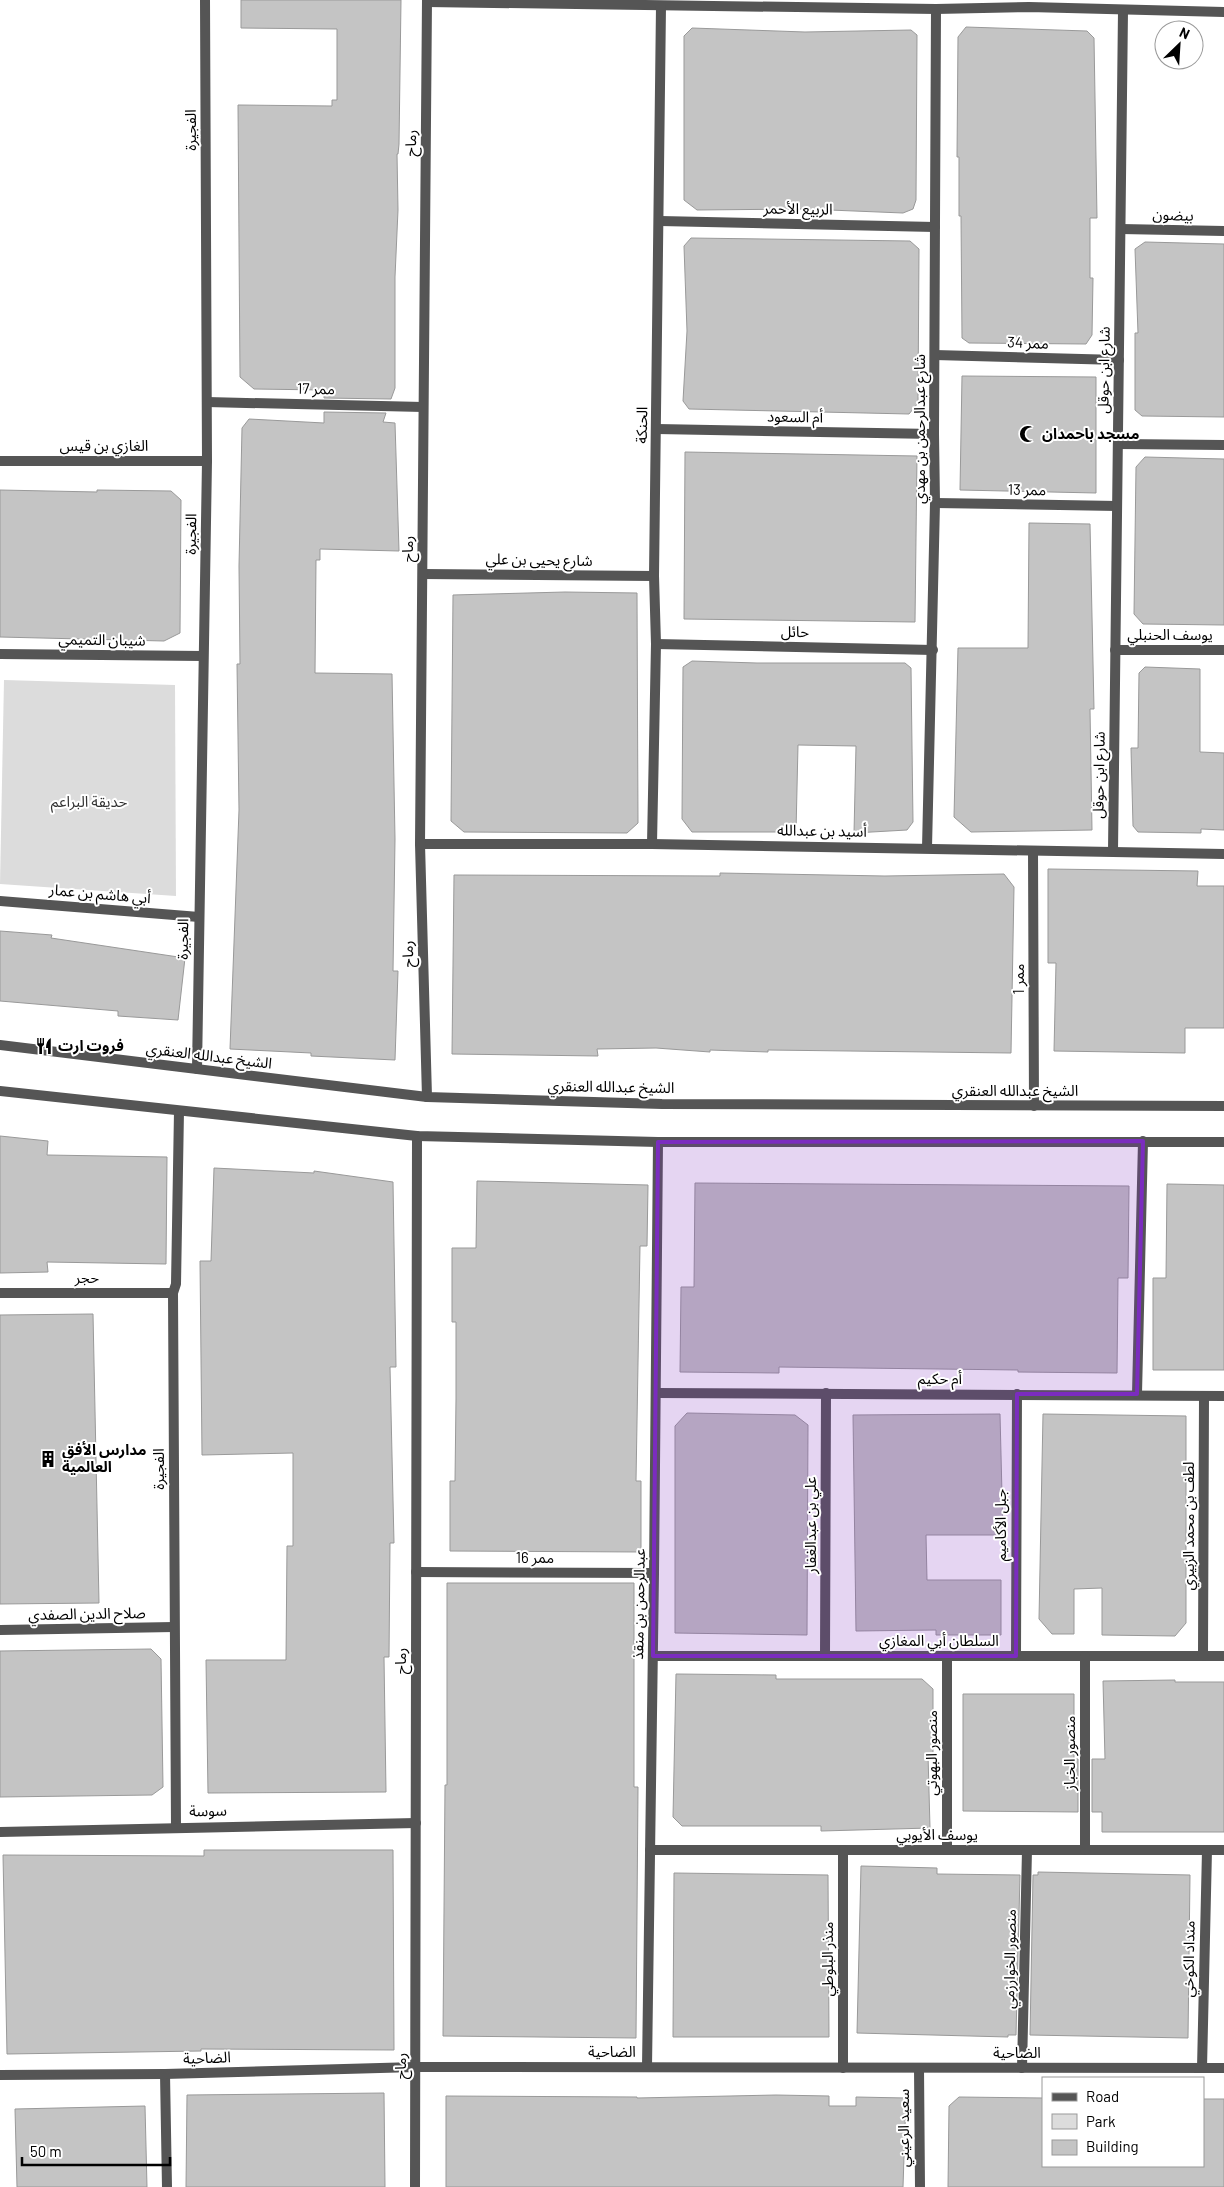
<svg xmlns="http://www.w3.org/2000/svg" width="1224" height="2187" font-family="Barlow,'Noto Sans Arabic',sans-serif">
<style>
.green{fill:#dcdcdc}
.building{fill:#c4c4c4;stroke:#999}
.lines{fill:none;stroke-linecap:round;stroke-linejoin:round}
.minor{stroke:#555;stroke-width:10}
.tertiary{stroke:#555;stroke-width:10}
.marked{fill:#7b2cbf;fill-opacity:0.2;stroke:#7b2cbf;stroke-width:4;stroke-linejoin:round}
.labels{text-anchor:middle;stroke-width:4;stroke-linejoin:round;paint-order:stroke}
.street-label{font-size:15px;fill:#000;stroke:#fff}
.poi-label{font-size:15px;font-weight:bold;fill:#000;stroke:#fff;text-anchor:start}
.park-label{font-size:15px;fill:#333;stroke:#fff}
</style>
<rect width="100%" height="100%" fill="#fff"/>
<path class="green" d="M4,680L175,685L176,896L0,884Z"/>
<g class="building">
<path d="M241,0H401L399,144L398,154H397L398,210L395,277V388L391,399L324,398V390L254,389L240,377L238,105L332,106V100H337V29L241,28Z"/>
<path d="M966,27L1087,31L1094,38L1097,218H1090V278H1093L1092,335L1086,344L969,343L962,338L961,216H959V157H957L958,37Z"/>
<path d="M692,28L805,32L911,30L917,35L916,200L913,209L903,213L805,209L697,210L684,200V36Z"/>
<path d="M691,238L910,241L919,249L918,403L909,414L689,409L683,401L687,331L684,246Z"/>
<path d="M1145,242L1224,244V417L1142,416L1135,410V333H1138L1135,249Z"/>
<path d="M962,376L1096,377V493L960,490Z"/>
<path d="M324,412L386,413L383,422L395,423L399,551L320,549V560H316L315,673L392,674L395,839L393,971H398L395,1060L311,1056V1053L230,1049L239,810L237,664H240L239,566L242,428L249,419L324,423Z"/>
<path d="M685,452L917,456L915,622L684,619Z"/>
<path d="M1145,457L1224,459V625L1143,624L1134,614L1136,467Z"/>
<path d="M0,490L97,492V490L171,491L181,500L180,633L164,641L0,637Z"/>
<path d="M1029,523L1090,524L1094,709H1090L1092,830L971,832L954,817L958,648H1028Z"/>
<path d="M565,592L637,593L638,823L627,833L464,832L451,821L453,595Z"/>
<path d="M692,661L757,663H905L911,668L912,747L913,822L907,830L854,833L856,746L798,745L796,832H692L682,819L683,667Z"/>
<path d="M1145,667L1200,669V752L1224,753V830L1201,829V833L1138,832L1133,826L1131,748H1138L1139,673Z"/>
<path d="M1048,869L1198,871L1197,886H1224V1028H1185V1053L1054,1051L1056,963H1048Z"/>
<path d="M720,873L885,876L1004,874L1014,887L1011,1053L768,1050V1052L710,1050V1052L656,1048L597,1049L598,1056L452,1054L454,875L720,876Z"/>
<path d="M0,931L52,935L51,938L185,958L178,1020L118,1016V1011L0,1001Z"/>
<path d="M0,1136L48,1141L47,1155L167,1157L166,1264L47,1262L48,1272L0,1273Z"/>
<path d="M214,1168L314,1173V1171L393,1182L396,1367H390L394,1543H390L389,1657H384L386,1792L208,1793L206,1660H286L287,1546H293V1453L202,1455L200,1261H211Z"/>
<path d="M477,1181L648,1185L647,1246H640L636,1481H641V1552L450,1551V1481H455L456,1399V1322H452V1248H476Z"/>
<path d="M695,1183L1129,1186L1128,1278H1118L1117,1373L1018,1372V1370L779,1367V1373L680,1372L681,1287H694Z"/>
<path d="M1167,1184L1224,1185V1370H1153V1278H1166Z"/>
<path d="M93,1314L99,1603L0,1604V1315Z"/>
<path d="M687,1413L795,1415L808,1425L807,1635L675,1633V1426Z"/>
<path d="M1000,1414L1003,1535H926L927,1580H1001V1635H936V1630L856,1631L853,1415Z"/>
<path d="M1043,1414L1186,1416V1623L1175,1636L1102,1635V1588L1074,1589V1634H1052L1039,1619Z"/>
<path d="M447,1583H634V1787H638L636,2038L443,2036L445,1785H447Z"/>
<path d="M151,1649L161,1659L163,1787L152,1795L0,1797V1651Z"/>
<path d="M676,1674L776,1675V1679H922L933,1689V1754H928L930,1828L821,1831V1826H682L673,1817Z"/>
<path d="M1175,1680V1682H1224V1832H1102V1812H1092V1759H1105L1103,1681Z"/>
<path d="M963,1694H1074V1759H1078V1812L963,1811Z"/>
<path d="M204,1850H393L394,2050L201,2049V2051L7,2054L3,1855L204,1856Z"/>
<path d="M861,1866L937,1868V1874L1020,1875L1016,2035H1008V2037L857,2033Z"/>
<path d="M1038,1872L1190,1875L1188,2038L1030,2035L1033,1875H1038Z"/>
<path d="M674,1873L828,1875L829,2037H673Z"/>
<path d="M384,2093L385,2187H186L187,2095Z"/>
<path d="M776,2095L829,2096V2106H856V2097L906,2098L903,2187H446V2096L637,2097V2098Z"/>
<path d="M959,2097L1043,2098V2166H1203V2099H1224V2187H948L949,2106Z"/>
<path d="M145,2106L147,2187H17L15,2109Z"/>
</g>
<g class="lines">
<g class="minor">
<path d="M427,2L936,9L1029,7L1224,12"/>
<path d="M660,221L935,227"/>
<path d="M1121,229L1224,231"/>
<path d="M935,355L1119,360"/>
<path d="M207,402L423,407"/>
<path d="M657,429L934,434"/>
<path d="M1118,444L1224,445"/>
<path d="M0,461H207"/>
<path d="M935,503L1117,506"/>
<path d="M423,574L654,576"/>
<path d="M656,644L933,650"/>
<path d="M1115,650H1224"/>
<path d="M0,654L203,656"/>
<path d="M420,844H652L1224,854"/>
<path d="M652,844L656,644L654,576L661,6"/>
<path d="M927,848L935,503L934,434L936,9"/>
<path d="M1033,851L1034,1106"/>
<path d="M1113,851L1123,11"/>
<path d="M0,901L199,917"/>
<path d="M197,1069L207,461L205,0"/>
<path d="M427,1097L420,844L427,0"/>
<path d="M0,1293H173"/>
<path d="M656,1393L1224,1396"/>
<path d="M1137,1394L1143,1141"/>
<path d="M416,1572L654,1573"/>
<path d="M0,1630L174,1627"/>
<path d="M653,1656H1224"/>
<path d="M825,1656L826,1393"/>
<path d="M947,1656V1850"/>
<path d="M1016,1656L1017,1394"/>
<path d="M1203,1656L1204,1396"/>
<path d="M176,1827L173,1293L176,1284L179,1111"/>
<path d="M0,1832L416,1823"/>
<path d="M650,1850H1224"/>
<path d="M1085,1850V1656"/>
<path d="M647,2067L654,1573L658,1142"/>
<path d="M843,2068V1850"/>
<path d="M919,2068L920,2187"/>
<path d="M1022,2068L1027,1850"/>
<path d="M1202,2068L1207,1850"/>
<path d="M165,2074L167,2187"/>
<path d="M0,2075L165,2074L416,2067L1224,2068"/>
<path d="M415,2187L417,1136"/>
</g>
<g class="tertiary">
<path d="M0,1045L427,1097L662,1104L1224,1106"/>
<path d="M0,1091L417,1136L658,1142H1224"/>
</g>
</g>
<path class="marked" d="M1143,1141L1137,1394H1017L1016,1656H653L658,1142Z"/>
<defs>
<g id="mosque-bare" transform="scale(1.35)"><path d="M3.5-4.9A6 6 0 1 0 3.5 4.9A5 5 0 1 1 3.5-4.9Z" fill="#000" stroke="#fff" stroke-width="2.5" paint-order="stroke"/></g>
<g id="restaurant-bare" transform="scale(1.35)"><path d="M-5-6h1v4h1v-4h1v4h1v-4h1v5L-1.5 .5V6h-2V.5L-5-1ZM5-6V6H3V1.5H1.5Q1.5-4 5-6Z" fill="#000" stroke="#fff" stroke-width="2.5" paint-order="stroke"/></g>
<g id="building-bare" transform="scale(1.35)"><path d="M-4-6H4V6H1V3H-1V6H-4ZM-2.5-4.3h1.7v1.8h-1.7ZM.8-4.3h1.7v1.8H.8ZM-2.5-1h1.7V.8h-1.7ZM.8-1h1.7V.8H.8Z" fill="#000" stroke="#fff" stroke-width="2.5" paint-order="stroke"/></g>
</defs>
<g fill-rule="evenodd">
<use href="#mosque-bare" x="1028" y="434"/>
<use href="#restaurant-bare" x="44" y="1046"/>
<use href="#building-bare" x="48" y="1459"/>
</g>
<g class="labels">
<g class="street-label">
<text transform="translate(191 130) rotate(-90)" y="5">الفجيرة</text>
<text transform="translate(411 143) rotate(-89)" y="5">رماح</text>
<text transform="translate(798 209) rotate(1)" y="5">الربيع الأحمر</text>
<text transform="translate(1173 215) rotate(2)" y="5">بيضون</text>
<text transform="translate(1028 343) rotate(2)" y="5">ممر 34</text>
<text transform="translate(1104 370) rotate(-89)" y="5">شارع ابن حوقل</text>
<text transform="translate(316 389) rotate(1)" y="5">ممر 17</text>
<text transform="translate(795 417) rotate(1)" y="5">أم السعود</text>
<text transform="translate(642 425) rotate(-89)" y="5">الحنكة</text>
<text transform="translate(920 429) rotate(-90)" y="5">شارع عبدالرحمن بن مهدي</text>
<text x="104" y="451">الغازي بن قيس</text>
<text transform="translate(1027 490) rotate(1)" y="5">ممر 13</text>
<text transform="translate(191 534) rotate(-89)" y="5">الفجيرة</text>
<text transform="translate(408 549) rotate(-90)" y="5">رماح</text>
<text transform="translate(539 560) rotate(1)" y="5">شارع يحيى بن علي</text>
<text transform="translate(795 632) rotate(1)" y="5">حائل</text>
<text x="1170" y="640">يوسف الحنبلي</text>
<text transform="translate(102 640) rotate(1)" y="5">شيبان التميمي</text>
<text transform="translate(1099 775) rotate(-89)" y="5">شارع ابن حوقل</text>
<text transform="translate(822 831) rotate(1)" y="5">أسيد بن عبدالله</text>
<text transform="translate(100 894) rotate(5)" y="5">أبي هاشم بن عمار</text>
<text transform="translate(183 939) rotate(-89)" y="5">الفجيرة</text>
<text transform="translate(408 954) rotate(-92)" y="5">رماح</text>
<text transform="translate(1019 979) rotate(-90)" y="5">ممر 1</text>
<text transform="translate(209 1056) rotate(7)" y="5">الشيخ عبدالله العنقري</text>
<text transform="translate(611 1087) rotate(1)" y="5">الشيخ عبدالله العنقري</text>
<text x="1015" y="1096">الشيخ عبدالله العنقري</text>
<text x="87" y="1283">حجر</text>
<text x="940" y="1384">أم حكيم</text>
<text transform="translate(159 1469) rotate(-90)" y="5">الفجيرة</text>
<text transform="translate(811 1525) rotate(-90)" y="5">علي بن عبدالغفار</text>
<text transform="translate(1001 1525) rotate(-90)" y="5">جبل الأكاميم</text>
<text transform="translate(1189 1526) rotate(-90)" y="5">لطف بن محمد الزبيري</text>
<text x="535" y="1563">ممر 16</text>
<text transform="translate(639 1604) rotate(-89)" y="5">عبدالرحمن بن منقذ</text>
<text transform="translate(87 1614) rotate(-1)" y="5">صلاح الدين الصفدي</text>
<text x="939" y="1646">السلطان أبي المغازي</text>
<text transform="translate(401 1661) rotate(-90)" y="5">رماح</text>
<text transform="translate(932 1753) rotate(-90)" y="5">منصور البهوتي</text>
<text transform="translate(1070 1753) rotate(-90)" y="5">منصور الخباز</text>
<text transform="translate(208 1811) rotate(-1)" y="5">سوسة</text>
<text x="937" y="1840">يوسف الأيوبي</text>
<text transform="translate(828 1959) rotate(-90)" y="5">منذر البلوطي</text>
<text transform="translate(1010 1959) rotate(-89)" y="5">منصور الخوارزمي</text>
<text transform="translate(1189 1959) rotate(-89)" y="5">منداد الكوخي</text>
<text x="612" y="2057">الضاحية</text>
<text x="1017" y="2058">الضاحية</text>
<text transform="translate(207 2058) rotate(-2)" y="5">الضاحية</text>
<text transform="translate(401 2066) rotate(-90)" y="5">رماح</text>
<text transform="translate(904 2128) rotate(-90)" y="5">سعيد الرعيني</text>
</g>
<g class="poi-label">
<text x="1042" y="439">مسجد باحمدان</text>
<text x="58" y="1051">فروت ارت</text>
<text x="62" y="1455">مدارس الأفق<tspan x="62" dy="17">العالمية</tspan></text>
</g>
<g class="park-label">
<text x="89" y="807">حديقة البراعم</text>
</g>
</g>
<rect x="1042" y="2077" width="162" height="90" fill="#ffffff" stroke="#999999"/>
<rect x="1052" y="2093" width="25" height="8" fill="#555555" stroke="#999999"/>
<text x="1086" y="2102" font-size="15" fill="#000000">Road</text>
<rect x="1052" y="2114" width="25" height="15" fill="#dcdcdc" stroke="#999999"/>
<text x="1086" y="2127" font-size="15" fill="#000000">Park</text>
<rect x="1052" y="2140" width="25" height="15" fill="#c4c4c4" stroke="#999999"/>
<text x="1086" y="2152" font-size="15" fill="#000000">Building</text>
<g transform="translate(1179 45) rotate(25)"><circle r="24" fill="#ffffff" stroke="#999999"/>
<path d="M0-4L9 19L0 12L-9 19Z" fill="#000000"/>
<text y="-8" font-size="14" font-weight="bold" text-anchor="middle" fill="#000000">N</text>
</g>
<path d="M22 2157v8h148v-8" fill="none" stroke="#000000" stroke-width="2.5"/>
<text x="30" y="2157" font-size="15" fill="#000000" stroke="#ffffff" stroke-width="4" paint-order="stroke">50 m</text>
</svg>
